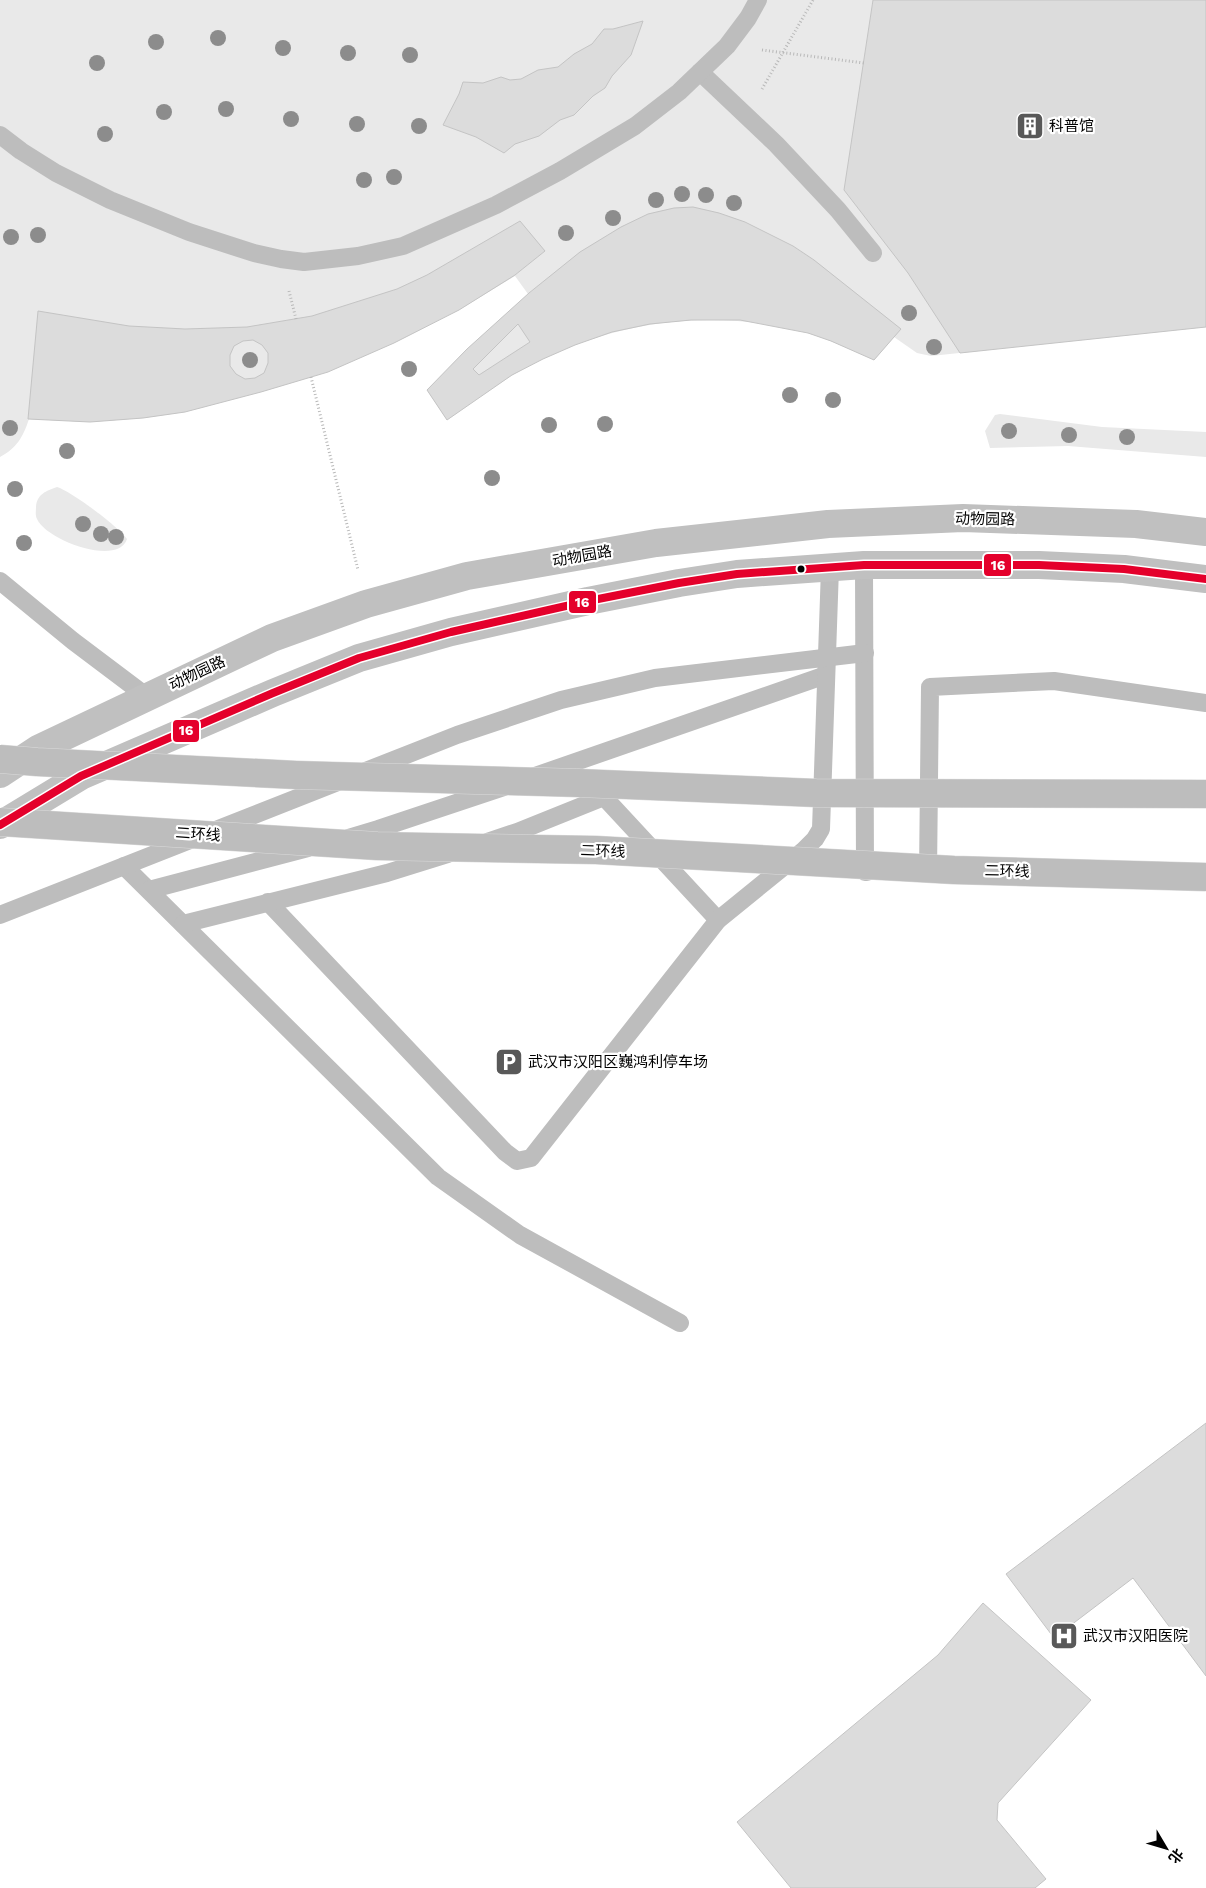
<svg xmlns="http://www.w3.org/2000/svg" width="1206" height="1888" font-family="'Work Sans','Noto Sans SC',sans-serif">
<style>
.green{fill:#e9e9e9}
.building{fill:#dcdcdc;stroke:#c4c4c4;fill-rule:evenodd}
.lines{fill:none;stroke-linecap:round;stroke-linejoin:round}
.path{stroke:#b8b8b8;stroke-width:3;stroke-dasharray:1 2.5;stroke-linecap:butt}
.lane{stroke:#bdbdbd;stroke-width:18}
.secondary{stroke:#c0c0c0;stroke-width:28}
.highway-bridge-casing{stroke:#dbdbdb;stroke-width:29;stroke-linecap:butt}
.highway-bridge{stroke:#bdbdbd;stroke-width:28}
.bus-1-casing{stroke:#fff;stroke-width:11}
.bus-1{stroke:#e4002b;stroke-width:8}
.tree{fill:#8c8c8c}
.bus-dot{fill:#000;stroke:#fff;stroke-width:2}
.labels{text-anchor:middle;stroke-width:4.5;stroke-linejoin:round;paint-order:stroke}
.poi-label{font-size:15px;fill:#000;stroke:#fff;text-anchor:start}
.street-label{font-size:15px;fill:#000;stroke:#fff}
.line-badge{stroke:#fff;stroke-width:2}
.badge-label{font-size:14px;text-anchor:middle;font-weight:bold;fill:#fff}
</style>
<rect width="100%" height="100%" fill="#fff"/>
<g class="green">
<path d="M0,0H1206V327L931,356L917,353L894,337L874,360C852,350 831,340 807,333C708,306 602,322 513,375C490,388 469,405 447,420L427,390L467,349L528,294L515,276L459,310L311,377L261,392L185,412L143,418L90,422L29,419C23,437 17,448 0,457Z"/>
<path d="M1000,414L1102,427L1206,432V457L1068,446L990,448L985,431L995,415Z"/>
<path d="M57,487C71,491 119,527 127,539C118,567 46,540 37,519C35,515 36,511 36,507C37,494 46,491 57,487Z"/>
</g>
<g class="building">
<path d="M873,0H1206V327L960,353L908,273L844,190Z"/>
<path d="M643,21L631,55L612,76L605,88L593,96L574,115L560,120L539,136L515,144L504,153L476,137L443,125L459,94L463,82L483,83L501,77L510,80L521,79L538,70L558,67L574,54L592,44L604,29H613Z"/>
<path d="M693,207L719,213L745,222L793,246L814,260L901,329L874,360L831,341L808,333L740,320H691L650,324L612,332L575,345L543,359L512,375L447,420L427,390L467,349L529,293L580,252L621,227L648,214L674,208ZM518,324L530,342L479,375L473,369Z"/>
<path d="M520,221L545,251L515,275L459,310L394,343L328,372L261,392L185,412L143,418L90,422L28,419L38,311L129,326L185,329L247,327L312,316L397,289L427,275ZM253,340L262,345L268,353V363L264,373L255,378L245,379L236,374L230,366V355L234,346L243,341Z"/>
<path d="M1206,1423V1676L1133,1578L1054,1638L1006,1574Z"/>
<path d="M983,1603L1091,1700L998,1803L997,1820L1046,1879L1035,1888H791L737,1822L938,1655Z"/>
</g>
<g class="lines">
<g class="path">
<path d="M762,50L864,63"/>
<path d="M762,89L813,0"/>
<path d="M289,291L296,319"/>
<path d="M311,377L358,570"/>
</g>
<g class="lane">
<path d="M700,72L776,144L838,210L873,253"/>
<path d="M0,135L21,151L56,173L110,200L189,232L254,253L281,259L304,262L358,256L403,246L496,205L560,171L635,126L679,92L727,46L748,18L758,0"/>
<path d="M864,565L865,872H867"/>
<path d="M0,581L73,641L146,696"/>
<path d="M535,776L826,675"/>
<path d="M348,838L378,829L504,787"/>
<path d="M487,842L517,832L604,797L718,920"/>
<path d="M124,866L438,1177L520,1235L680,1323"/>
<path d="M928,874L930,687L1054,681L1206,703"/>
<path d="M149,890L308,848"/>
<path d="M268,902L505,1152L517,1161L531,1158L718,920L803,851L815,839L821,829L830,568"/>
<path d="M0,915L457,735L561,700L655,678L865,653"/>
<path d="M183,924L387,873L448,854"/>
</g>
<g class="secondary">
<path d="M0,774L38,749L272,638L366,604L467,576L656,543L828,524L963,518L1136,524L1206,532"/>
<path d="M0,825L81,776L273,693L359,658L451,632L588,601L679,583L737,574L864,565H1039L1124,569L1206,579"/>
</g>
<g class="highway-bridge-casing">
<g id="highway-bridge">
<path d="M0,759L37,762L296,775L579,783L816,793L1206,794"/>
<path d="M0,822L377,846L596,850L954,870L1206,877"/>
</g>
</g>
<use href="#highway-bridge" class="highway-bridge"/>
<g class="bus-1-casing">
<path id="bus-1" d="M0,825L81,776L273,693L359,658L451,632L588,601L679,583L737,574L864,565H1039L1124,569L1206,579"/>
</g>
<use href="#bus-1" class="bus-1"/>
</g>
<g class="tree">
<circle cx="218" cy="38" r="8"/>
<circle cx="156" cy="42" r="8"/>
<circle cx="283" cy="48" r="8"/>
<circle cx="348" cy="53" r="8"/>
<circle cx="410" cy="55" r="8"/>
<circle cx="97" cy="63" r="8"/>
<circle cx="226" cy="109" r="8"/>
<circle cx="164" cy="112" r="8"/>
<circle cx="291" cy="119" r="8"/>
<circle cx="357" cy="124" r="8"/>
<circle cx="419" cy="126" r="8"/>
<circle cx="105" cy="134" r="8"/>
<circle cx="394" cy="177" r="8"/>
<circle cx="364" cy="180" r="8"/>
<circle cx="682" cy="194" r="8"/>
<circle cx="706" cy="195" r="8"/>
<circle cx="656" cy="200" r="8"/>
<circle cx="734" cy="203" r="8"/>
<circle cx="613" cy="218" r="8"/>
<circle cx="566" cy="233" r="8"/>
<circle cx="38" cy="235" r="8"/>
<circle cx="11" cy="237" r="8"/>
<circle cx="909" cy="313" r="8"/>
<circle cx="934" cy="347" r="8"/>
<circle cx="250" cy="360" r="8"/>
<circle cx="409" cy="369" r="8"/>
<circle cx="790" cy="395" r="8"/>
<circle cx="833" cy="400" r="8"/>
<circle cx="605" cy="424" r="8"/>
<circle cx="549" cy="425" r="8"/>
<circle cx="10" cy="428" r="8"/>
<circle cx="1009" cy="431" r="8"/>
<circle cx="1069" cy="435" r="8"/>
<circle cx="1127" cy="437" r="8"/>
<circle cx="67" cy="451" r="8"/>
<circle cx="492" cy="478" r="8"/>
<circle cx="15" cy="489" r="8"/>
<circle cx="83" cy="524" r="8"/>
<circle cx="101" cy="534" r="8"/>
<circle cx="116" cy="537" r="8"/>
<circle cx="24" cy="543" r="8"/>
</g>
<defs>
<g id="building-square" transform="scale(1.4375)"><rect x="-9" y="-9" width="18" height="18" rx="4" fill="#595959" stroke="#fff"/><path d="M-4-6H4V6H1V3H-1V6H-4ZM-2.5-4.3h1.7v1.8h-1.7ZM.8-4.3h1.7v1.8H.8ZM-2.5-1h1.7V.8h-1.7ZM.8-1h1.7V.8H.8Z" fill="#fff"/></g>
<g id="parking-square" transform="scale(1.4375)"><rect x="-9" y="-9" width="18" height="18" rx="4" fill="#595959" stroke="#fff"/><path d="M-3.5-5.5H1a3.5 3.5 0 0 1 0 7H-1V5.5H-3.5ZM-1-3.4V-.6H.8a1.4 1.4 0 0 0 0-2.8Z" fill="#fff"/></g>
<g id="hospital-square" transform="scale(1.4375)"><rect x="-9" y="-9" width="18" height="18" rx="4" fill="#595959" stroke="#fff"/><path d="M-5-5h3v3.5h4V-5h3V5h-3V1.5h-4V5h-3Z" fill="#fff"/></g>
</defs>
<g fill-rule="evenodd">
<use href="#building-square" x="1030" y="126"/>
<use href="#parking-square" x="509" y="1062"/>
<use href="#hospital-square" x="1064" y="1636"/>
</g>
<circle class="bus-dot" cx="801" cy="569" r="4.5"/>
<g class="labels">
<g class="poi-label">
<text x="1049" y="131">科普馆</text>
<text x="528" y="1067">武汉市汉阳区巍鸿利停车场</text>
<text x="1083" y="1641">武汉市汉阳医院</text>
</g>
<g class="street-label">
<text transform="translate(985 519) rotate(1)" y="5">动物园路</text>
<text transform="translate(582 556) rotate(-10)" y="5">动物园路</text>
<text transform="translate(197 673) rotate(-25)" y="5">动物园路</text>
<text transform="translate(198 834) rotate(4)" y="5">二环线</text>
<text transform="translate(603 851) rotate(2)" y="5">二环线</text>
<text transform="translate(1007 871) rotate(1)" y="5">二环线</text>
</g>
</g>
<g class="line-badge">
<rect x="983" y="553" width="29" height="24" rx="5" fill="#e4002b"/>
<rect x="568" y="590" width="29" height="24" rx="5" fill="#e4002b"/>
<rect x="172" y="719" width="28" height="24" rx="5" fill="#e4002b"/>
</g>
<g class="badge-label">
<text x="998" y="570">16</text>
<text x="582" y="607">16</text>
<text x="186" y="735">16</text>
</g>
<g transform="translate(1166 1848) rotate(128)" stroke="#ffffff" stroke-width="4" paint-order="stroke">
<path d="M0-4L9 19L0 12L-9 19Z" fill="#000000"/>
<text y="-8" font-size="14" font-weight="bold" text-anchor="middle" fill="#000000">北</text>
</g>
</svg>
